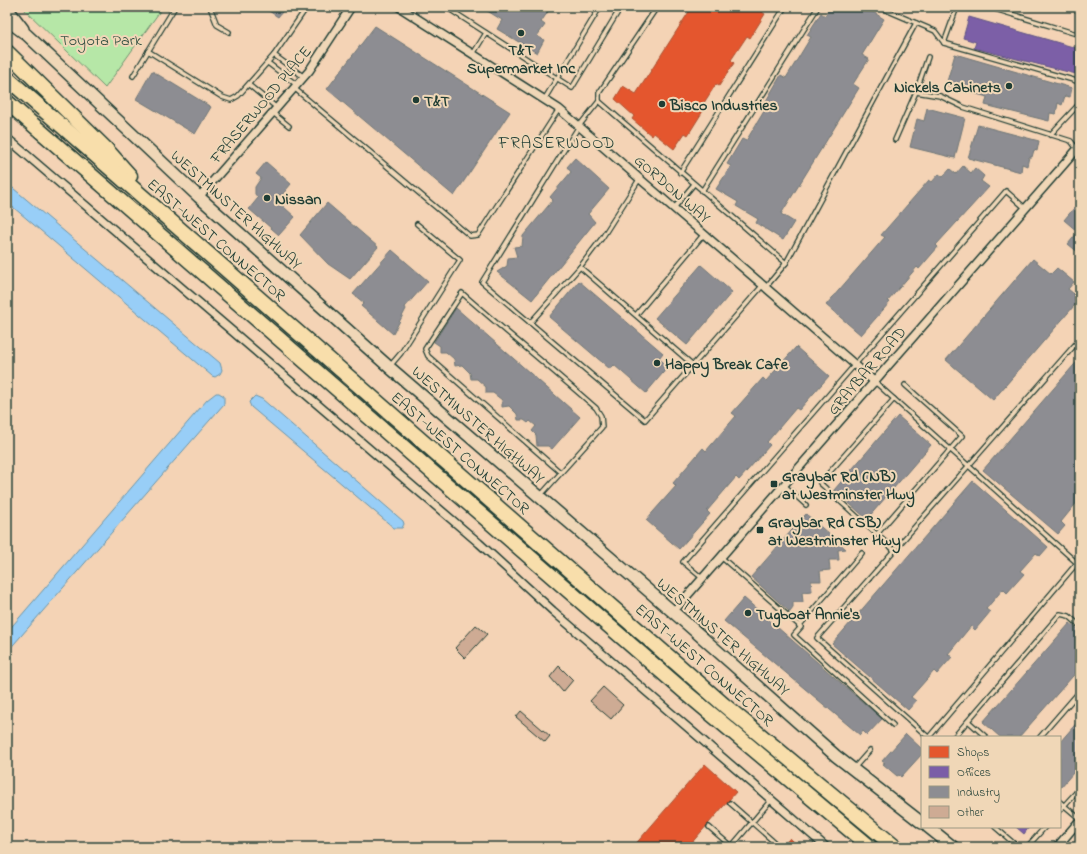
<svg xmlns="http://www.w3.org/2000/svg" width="1087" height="854" font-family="'Indie Flower',sans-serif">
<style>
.green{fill:#b6e7a7;stroke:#6a926e}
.water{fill:#98cef7;stroke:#6894a9}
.shops{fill:#e4572e;stroke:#a94f30}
.offices{fill:#7b5ea7;stroke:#5f5484}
.industry{fill:#8d8d92;stroke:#6c7576}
.building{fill:#ceab94;stroke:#1f3d34}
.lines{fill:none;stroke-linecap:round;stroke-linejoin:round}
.service-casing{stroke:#1f3d34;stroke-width:6}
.minor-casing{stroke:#1f3d34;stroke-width:10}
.secondary-casing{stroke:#1f3d34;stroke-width:14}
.motorway-casing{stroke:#1f3d34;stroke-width:17}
.service{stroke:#f0d7b7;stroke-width:3.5}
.minor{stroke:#f0d7b7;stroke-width:7}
.secondary{stroke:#f0d7b7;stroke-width:11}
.motorway{stroke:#f8deab;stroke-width:14}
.poi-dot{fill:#1f3d34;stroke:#f0d7b7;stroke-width:1.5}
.labels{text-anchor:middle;stroke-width:4;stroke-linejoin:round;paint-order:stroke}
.park-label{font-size:16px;fill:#2e4e40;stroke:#f0d7b7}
.poi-label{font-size:16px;font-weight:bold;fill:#1f3d34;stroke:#f0d7b7;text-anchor:start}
.street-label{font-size:16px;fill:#1f3d34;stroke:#f0d7b7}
.neighbourhood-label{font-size:17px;letter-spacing:1px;fill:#1f3d34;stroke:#f0d7b7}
</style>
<rect width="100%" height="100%" fill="#f4d3b5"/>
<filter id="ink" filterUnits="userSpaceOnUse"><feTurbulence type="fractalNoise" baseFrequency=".025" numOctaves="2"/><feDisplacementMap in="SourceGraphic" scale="8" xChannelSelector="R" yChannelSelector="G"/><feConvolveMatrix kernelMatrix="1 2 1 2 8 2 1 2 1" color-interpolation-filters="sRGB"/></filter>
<g filter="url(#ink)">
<path class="green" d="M22,7H163L105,88Z"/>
<g class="water">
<path d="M7,183L220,363L222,370L220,374L215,377L212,376L7,202Z"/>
<path d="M216,393H219L224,396V404L7,652V632L207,400Z"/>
<path d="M255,396L262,399L403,521L404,524L402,528H394L251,407L249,402Z"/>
</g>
<g class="shops">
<path d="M692,7H765L762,12L765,14L750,38L747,36L731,60L734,63L719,86L716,84L700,109L703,111L688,135L685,133L674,149L654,133L652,136L632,119L634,116L615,99L623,86L636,94Z"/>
<path d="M705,764L736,792L688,847H633Z"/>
<path d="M790,838L799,847H782Z"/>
</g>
<g class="offices">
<path d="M969,17L1080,49V75L974,48L976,42L963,38Z"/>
<path d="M1016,827H1029L1024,834Z"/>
</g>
<g class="industry">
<path d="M263,7H286L278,17Z"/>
<path d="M481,7H551L541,22L545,25L537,36L544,40L537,53L497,29L502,20Z"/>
<path d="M830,7H865L884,19L862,55L869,59L853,84L859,88L781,214L794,222L783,240L756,223L758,219L736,206L738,202L716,189L731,166L727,164L742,139L746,141L769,103L766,101L781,75L786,78L811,37L807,35L821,13L825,16Z"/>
<path d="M375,26L510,112L454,196L327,89Z"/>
<path d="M955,54L1072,88L1070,97L1065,96L1062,105L1058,103L1056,114L1050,113L1049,121L985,105L987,97L946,85Z"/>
<path d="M152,71L211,107L195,134L136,99Z"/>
<path d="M927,108L965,118L955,158L910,147L917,119L924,121Z"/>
<path d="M978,125L1039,141L1037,151L1034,150L1032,157H1029L1027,166L1022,164L1021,172L968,158Z"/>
<path d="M575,158L609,189L588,214L595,222L532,300L497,272L507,266L508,258L517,257L514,247L522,246L523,236L553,200L550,197L571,172L567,167Z"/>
<path d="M266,162L291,184L281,196L279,194L275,199L295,217L279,235L249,209L258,198L255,194V187L261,178L256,174Z"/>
<path d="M963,166L971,173L975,168L984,176L981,181L989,187L936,245L938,247L919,269L917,267L888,301L890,302L861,335L826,305L885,237L881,235L929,180L932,182L939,174L943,177L950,169L956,174Z"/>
<path d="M1080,201V254L1068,244L1078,232L1064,220Z"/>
<path d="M327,203L378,247L350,279L328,264L300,235Z"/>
<path d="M392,250L428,281L405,307L406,309L393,334L361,306L364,303L353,294Z"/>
<path d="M1033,259L1051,274L1057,268L1074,282L1068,289L1080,299L993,400L946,360Z"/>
<path d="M701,265L732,292L687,345L655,318Z"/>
<path d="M579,281L663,353L659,358L668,367L646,393L614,365L610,369L549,317Z"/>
<path d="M456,308L580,417L552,449L548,446H537L536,435L532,431L536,426L530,421L528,423L524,420H518L517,414L509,406L502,407V400L493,393H486V387L477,379H471L470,373L462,365L455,366L454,359L446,352H440V346L434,342Z"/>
<path d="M796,347L829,376L799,410L796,408L767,442L770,445L739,480L736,477L707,511L710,514L679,549L646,520L676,486L673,483L703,448L706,451L736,416L732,413L763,378L766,381Z"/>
<path d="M1080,358V503L1078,501L1061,522L1065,526L1058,534L983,470Z"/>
<path d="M898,416L931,445L867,519L834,490Z"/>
<path d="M973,481L1048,547L1040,556L1036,553L1020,571L1024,574L1007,593L1003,589L986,609L990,612L975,630L971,626L948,654L952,657L937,674L934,671L911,697L916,701L908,710L832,644Z"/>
<path d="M806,514L846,549L838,550L839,560H829L830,570L820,571L821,581H811L812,591L802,592L803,602H793V608L790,612L751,577Z"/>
<path d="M744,598L882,719L867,735L863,731L860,735L724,621Z"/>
<path d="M1070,623L1080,631V668L1019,737H1000L983,722Z"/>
<path d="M1080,719V765L1060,788V742Z"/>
<path d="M906,734L922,749V754L901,777L899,775L897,776L883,764L885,763L882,761Z"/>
</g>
<g class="building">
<path d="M476,625L487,634L465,658L455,648Z"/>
<path d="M559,666L573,680L563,692L550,677Z"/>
<path d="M603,687L623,705L611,719L590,701Z"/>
<path d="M521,711L550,736L545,742L516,717Z"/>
</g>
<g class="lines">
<g class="service-casing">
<g id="service">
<path d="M210,7L217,25L229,32"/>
<path d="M242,7H243"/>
<path d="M446,7L572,88L621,7"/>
<path d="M657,7L599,93V101L579,126L482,282L645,420L763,285"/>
<path d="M879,7L935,31L944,43L1080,82"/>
<path d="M988,7L1080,35"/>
<path d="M944,43L957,7"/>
<path d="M148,51L222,97L231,100L238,96L274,55L307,7"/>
<path d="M473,54L486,33"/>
<path d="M274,55L304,77"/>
<path d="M268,63L297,85"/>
<path d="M133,76L175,7"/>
<path d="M249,85L277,108"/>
<path d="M294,88L470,236L478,235L559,109"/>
<path d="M916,92L928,57"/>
<path d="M544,100L600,7"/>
<path d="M599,101L786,263"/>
<path d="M273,113L289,126"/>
<path d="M1050,135L1080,103"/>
<path d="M895,140L916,92L940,96L963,107L1071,141L1077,149"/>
<path d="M680,173L785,7"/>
<path d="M702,191L818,7"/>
<path d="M674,208L694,184"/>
<path d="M580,267L693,365"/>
<path d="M766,287L786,263L916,23"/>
<path d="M636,315L704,234"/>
<path d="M530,323L580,267L602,238L640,178"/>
<path d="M390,366L401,353L460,260L417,224"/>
<path d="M875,382L1077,563L929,737"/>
<path d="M894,399L820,483L894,550"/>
<path d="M784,485L806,505"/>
<path d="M540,496L602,427L601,416L596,408C552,369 506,332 462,293L425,349L428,356L560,472"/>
<path d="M877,534L962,436L905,385"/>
<path d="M721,557L801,627L794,635L893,725"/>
<path d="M702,578L683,562L1006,191L1025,208"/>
<path d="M799,626L862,553"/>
<path d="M968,721L986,737"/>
<path d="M928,737L817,638L1080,339"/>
<path d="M954,737L1060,614L1069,616L1080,626"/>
<path d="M1040,737L1080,691"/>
<path d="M855,767L870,750"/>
<path d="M1060,802L1080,819"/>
<path d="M730,803L774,842"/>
<path d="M1060,810L1080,788"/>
<path d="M709,827L732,847"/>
<path d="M995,827L1018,847"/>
<path d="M731,847L771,800"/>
<path d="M1027,847L1045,827"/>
</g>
</g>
<g class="minor-casing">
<g id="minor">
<path d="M399,7L559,109L875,382"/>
<path d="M7,138L479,543L553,611L826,847"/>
<path d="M199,197L309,71L351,7"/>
<path d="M673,612L1080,146"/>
<path d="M1057,847L1080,820"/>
</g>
</g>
<g class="secondary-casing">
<g id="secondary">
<path d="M7,8L23,29"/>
<path d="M7,20L27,35L199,197L389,367L687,624L836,756L922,823"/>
<path d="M928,827L953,847"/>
</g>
</g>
<g class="motorway-casing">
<g id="motorway">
<path d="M7,52L105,148L130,176"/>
<path d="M7,78L724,705L895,847"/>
<path d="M7,102L685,692L870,847"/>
</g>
</g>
<use href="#service" class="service"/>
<use href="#minor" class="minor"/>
<use href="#secondary" class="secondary"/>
<use href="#motorway" class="motorway"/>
</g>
</g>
<g class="poi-dot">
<circle cx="521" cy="33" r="4"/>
<circle cx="1009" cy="86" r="4"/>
<circle cx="416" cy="100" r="4"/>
<circle cx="662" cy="104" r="4"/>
<circle cx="267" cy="198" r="4"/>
<circle cx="657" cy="363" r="4"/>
<rect x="770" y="480" width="8" height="8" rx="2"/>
<rect x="756" y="526" width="8" height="8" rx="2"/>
<circle cx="748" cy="613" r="4"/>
</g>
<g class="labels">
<g class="park-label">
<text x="101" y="45">Toyota Park</text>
</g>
<g class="poi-label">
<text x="521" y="55" text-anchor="middle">T&amp;T<tspan x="521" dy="18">Supermarket Inc</tspan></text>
<text x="1001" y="92" text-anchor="end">Nickels Cabinets</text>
<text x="424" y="106">T&amp;T</text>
<text x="670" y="110">Bisco Industries</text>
<text x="275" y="204">Nissan</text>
<text x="665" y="369">Happy Break Cafe</text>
<text x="782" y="481">Graybar Rd (NB)<tspan x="782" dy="18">at Westminster Hwy</tspan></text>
<text x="768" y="527">Graybar Rd (SB)<tspan x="768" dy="18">at Westminster Hwy</tspan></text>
<text x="756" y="619">Tugboat Annie's</text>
</g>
<g class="street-label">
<text transform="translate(260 104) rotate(-50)" y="6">FRASERWOOD PLACE</text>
<text transform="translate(673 188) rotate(41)" y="6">GORDON WAY</text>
<text transform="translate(237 209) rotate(42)" y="6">WESTMINSTER HIGHWAY</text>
<text transform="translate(217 239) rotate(41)" y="6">EAST-WEST CONNECTOR</text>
<text transform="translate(866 370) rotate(-49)" y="6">GRAYBAR ROAD</text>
<text transform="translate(479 424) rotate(41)" y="6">WESTMINSTER HIGHWAY</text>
<text transform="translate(461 452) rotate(41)" y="6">EAST-WEST CONNECTOR</text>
<text transform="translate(724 636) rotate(41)" y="6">WESTMINSTER HIGHWAY</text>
<text transform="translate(705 664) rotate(41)" y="6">EAST-WEST CONNECTOR</text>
</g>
<g class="neighbourhood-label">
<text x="557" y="148">FRASERWOOD</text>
</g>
</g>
<rect width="1087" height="854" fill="none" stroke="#f0d7b7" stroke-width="24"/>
<rect x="12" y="12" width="1063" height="830" fill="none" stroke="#1f3d34" stroke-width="1.5" filter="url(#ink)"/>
<rect x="921" y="736" width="140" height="92" fill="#f0d7b7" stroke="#9c9983"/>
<rect x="929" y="746" width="20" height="12" fill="#e4572e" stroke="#9c9983"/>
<text x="957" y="756" font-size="12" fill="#1f3d34">Shops</text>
<rect x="929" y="766" width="20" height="12" fill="#7b5ea7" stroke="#9c9983"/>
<text x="957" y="776" font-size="12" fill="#1f3d34">Offices</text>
<rect x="929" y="786" width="20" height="12" fill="#8d8d92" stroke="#9c9983"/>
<text x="957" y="796" font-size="12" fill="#1f3d34">Industry</text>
<rect x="929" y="806" width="20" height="12" fill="#ceab94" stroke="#9c9983"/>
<text x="957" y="816" font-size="12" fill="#1f3d34">Other</text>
</svg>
